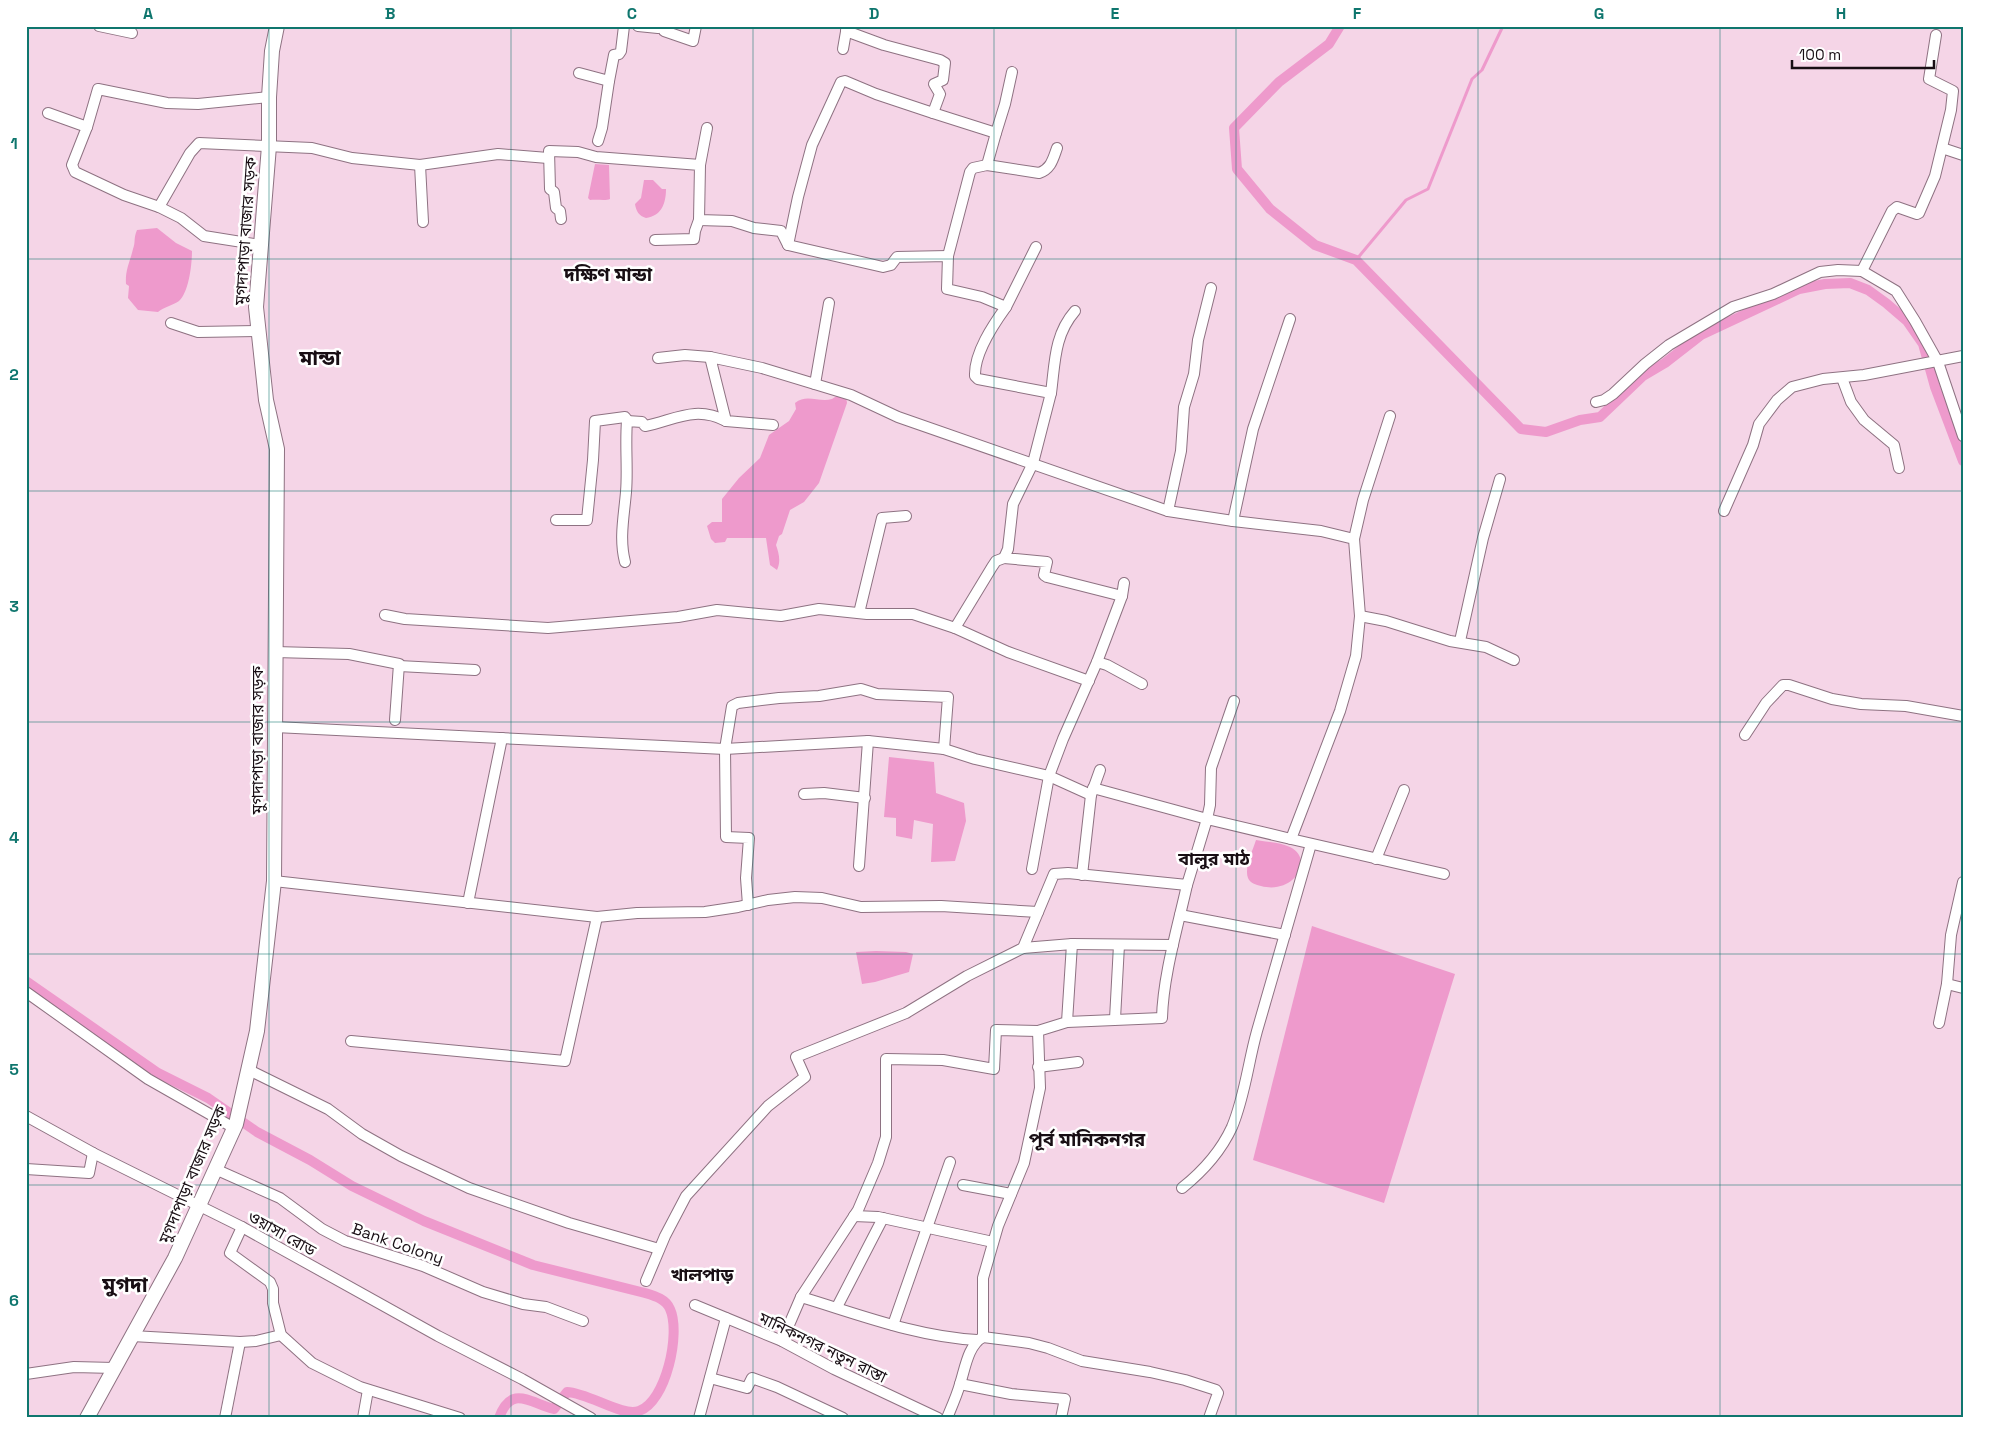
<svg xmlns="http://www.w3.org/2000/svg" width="1989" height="1444" font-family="'Space Grotesk','Noto Sans Bengali',sans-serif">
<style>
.water{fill:#ee9acc}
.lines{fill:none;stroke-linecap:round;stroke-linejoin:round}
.stream{stroke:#ee9acc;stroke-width:3}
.canal{stroke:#ee9acc;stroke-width:10}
.minor-casing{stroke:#8e7282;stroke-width:12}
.tertiary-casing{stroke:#8e7282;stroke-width:16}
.minor{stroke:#fff;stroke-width:10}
.tertiary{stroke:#fff;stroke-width:14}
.grid{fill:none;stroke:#0f766e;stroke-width:1;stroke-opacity:0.55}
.labels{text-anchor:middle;stroke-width:5;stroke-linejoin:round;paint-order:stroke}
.street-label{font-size:16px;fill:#180e14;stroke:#fff}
.neighbourhood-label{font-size:18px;font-weight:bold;fill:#180e14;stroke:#fff}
.quarter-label{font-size:19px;font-weight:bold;fill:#180e14;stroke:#fff}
.district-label{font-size:21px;font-weight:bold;fill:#180e14;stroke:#fff}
.neatline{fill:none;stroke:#0f766e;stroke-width:2}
.grid-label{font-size:16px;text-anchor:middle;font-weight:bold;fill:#0f766e}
</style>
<rect width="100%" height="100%" fill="#f5d5e7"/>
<g class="water">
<path d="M595,164L609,165L610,199C606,201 596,199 590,200L588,198Z"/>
<path d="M644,180H653L662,189H666C666,204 661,216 646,218C639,216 636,211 635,204L641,198Z"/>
<path d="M157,228L176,243L192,251C192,264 189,292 179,301C173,305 164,307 158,312L138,310L128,298L129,286L126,284C125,270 130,262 133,249C136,241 133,240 137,230Z"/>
<path d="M839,395L846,396L847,403L819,483L804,502L790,510L782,534L779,536L776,545C779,553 781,562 777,570L770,565L766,538H727L725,542L715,543L711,539L707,526L712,522H722V499L739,478L760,458L769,435L789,421L796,409L795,403C807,393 819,403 832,399C834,398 836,396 839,395Z"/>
<path d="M889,757L934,762L936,793L964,803L966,821L955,861L931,862L933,824L914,820L912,839L896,836V818L884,817Z"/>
<path d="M1256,840C1267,842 1280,842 1290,847C1315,859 1294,895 1261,886C1256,885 1250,883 1248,878C1244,868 1253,850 1256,840Z"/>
<path d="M1312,926L1455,974L1384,1203L1253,1160Z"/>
<path d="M876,951L906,952L913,954L909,972L875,982L862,984L856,952Z"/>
</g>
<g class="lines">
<path class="stream" d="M1356,260L1406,200L1428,189L1472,79L1482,70L1503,26"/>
<g class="canal">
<path d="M1340,26L1329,44L1279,82L1234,128L1237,169L1270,209L1315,245L1356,260L1521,429L1546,432L1580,420L1600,417L1643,376L1665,363L1701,335L1799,289L1825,284L1850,283L1868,290L1886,303L1907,321L1923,344L1935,387L1963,461"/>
<path d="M26,981L158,1073L208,1098L257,1132L310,1160L352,1186L424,1221L533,1265L645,1293C655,1296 666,1299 670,1309C681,1333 666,1402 639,1411C622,1417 589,1393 567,1392L554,1409C530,1403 511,1384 499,1418"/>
</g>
<g class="minor-casing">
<g id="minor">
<path d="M99,26L132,33"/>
<path d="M638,26L658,28L663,26"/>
<path d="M663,26L664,31L693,41L696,26"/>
<path d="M843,49L847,26"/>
<path d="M579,73L609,81L614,55L619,54L621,51L624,26"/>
<path d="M48,113L87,127L72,165L75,172L124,195L159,207L181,218L204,236L261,245"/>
<path d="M933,113L996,133L1005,104L1012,72"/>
<path d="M87,127L98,89L167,103L198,104L269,97"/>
<path d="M598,141L602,128L609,81"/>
<path d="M1942,148L1963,155"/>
<path d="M420,165L423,222"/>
<path d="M700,165L707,128"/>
<path d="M987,165L996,133"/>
<path d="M159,207L190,153L199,143L312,148L352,158L420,165L498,154L548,158"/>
<path d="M561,219L560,211L556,208L554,192L550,189L549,151L578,152L596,157L700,165L699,220L732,221L754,228L781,231L788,245L883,267L891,265L897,257L948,256L947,289L982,297L1006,307C993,325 974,353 975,376L978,379L1051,393L1033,463L1013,504L1008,549L1004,558L1047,562L1044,575L1047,577L1122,596"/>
<path d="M655,240L694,239L695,231L699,220"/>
<path d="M788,245L798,197L812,145L841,82L845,81L876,94L933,113L940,94L934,84L943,80L945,63L940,60L884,45L846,31"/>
<path d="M948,256L970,172L973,168L987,165L1039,173C1051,169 1053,159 1057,148"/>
<path d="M1862,271L1892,211L1897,207L1917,214L1919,213L1935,176L1951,110L1953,91L1929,79L1936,35"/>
<path d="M1006,307L1036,247"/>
<path d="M171,323L198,332L259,331"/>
<path d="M658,358L685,355L710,357"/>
<path d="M1842,378L1851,402L1864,420L1894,445L1899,468"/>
<path d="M815,384L829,303"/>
<path d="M1051,393C1055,363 1054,335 1075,311"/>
<path d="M1596,402L1604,400L1613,394L1645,364L1669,345L1733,307L1773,294L1820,272L1838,270L1862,271L1896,291L1915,321L1938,362L1963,436"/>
<path d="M1168,511L1181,451L1184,407L1194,374L1198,340L1211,288"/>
<path d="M1724,511L1753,445L1759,424L1777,400L1792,387L1823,379L1864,375L1963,356"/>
<path d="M556,520H587L593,460L595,421L625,417L628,421"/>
<path d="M1233,521L1253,429L1290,319"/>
<path d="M1354,539L1363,500L1390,416"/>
<path d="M625,562C619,539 624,516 626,492C628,469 625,445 627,421L642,422L645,426C675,420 695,405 726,421"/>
<path d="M859,613L882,518L906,516"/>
<path d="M385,615L405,619L548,628L678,617L717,610L781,616L819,609L867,614H913L955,628L992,567L996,561L1004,558"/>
<path d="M1360,616L1386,621L1450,641L1486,647L1514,660"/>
<path d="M955,628L1008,652L1089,681"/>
<path d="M1460,641L1483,538L1500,479"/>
<path d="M275,652L349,654L399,664L395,720"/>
<path d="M1097,662L1107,665L1142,684"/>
<path d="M399,666L475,670"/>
<path d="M275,727L725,749L868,741L944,749L975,759L1049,776L1091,795"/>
<path d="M1745,735L1766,703L1783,685H1789L1832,699L1861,704L1906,706L1963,716"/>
<path d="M1093,788L1207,819L1210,805L1211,768L1234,701"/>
<path d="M804,794L824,793L865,798"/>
<path d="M1291,839L1444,874"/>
<path d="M1376,859L1404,790"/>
<path d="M859,866L868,741"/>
<path d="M1032,869L1049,776L1063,739L1097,662L1122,596L1124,583"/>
<path d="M1082,875L1091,795L1100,770"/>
<path d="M274,881L597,917L637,913L705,912L738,907L768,900L795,897L822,898L861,907L941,906L1038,912"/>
<path d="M468,903L502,738"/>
<path d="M748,905L746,878L749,838L726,837L725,749L732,706L738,703L779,698L819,696L861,689L877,694L948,697L944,749"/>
<path d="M1180,915L1285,935"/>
<path d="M1072,944L1173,945"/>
<path d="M1947,984L1963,988"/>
<path d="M26,992L148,1079L234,1128"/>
<path d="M1115,1019L1119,945"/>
<path d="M1067,1022L1162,1018C1163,976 1178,926 1187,885"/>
<path d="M1939,1023L1947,984L1951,935L1963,882"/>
<path d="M351,1041L565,1061L597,917"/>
<path d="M1038,1067L1078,1062"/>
<path d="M249,1070L328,1109L362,1134L401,1156L469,1188L569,1223L659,1249"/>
<path d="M26,1116L93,1153L242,1227L438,1336L522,1379L591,1418"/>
<path d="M26,1169L89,1173L93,1153"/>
<path d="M215,1169L280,1198L322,1229L345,1241L423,1266L483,1292L523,1304L546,1307L583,1321"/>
<path d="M963,1185L1011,1194"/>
<path d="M1182,1188C1202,1172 1221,1151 1232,1127C1245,1096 1248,1063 1257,1031C1275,969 1293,906 1311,844"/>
<path d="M854,1216L878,1217L993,1242"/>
<path d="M242,1227L230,1253L270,1282L273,1289V1303L281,1335L312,1363L360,1387L460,1418"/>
<path d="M646,1281L665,1236L686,1196L768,1106L805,1077L796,1057L906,1013L967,976L1023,948L1054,874L1068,873L1187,885L1207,819L1291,839L1340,711L1356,656L1360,616L1354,539L1321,531L1233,521L1168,511L898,417L851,395L762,368L710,357L726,421L773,425"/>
<path d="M801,1297C858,1314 917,1337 977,1340"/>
<path d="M695,1305L782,1341L834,1369L938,1418"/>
<path d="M837,1307L883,1218"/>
<path d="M893,1325L950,1162"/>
<path d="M132,1336L240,1342L256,1341L281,1335"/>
<path d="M983,1337L1029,1343L1048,1348L1082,1361L1150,1372L1185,1380L1216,1390L1218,1393L1209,1418"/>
<path d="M782,1341L801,1297L858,1210L878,1163L886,1137V1059L943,1060L994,1069L996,1030L1038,1031"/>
<path d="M26,1374L74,1367L114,1368"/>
<path d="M710,1378L747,1388L752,1378L777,1387L843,1418"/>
<path d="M960,1384L1011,1394L1065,1399L1061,1418"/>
<path d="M225,1418L240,1342"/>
<path d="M363,1418L368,1390"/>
<path d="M699,1418L726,1318"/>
<path d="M947,1418C952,1406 957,1395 960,1384C965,1369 968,1345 983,1337V1278L998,1226L1024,1163L1040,1088L1038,1031L1067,1022L1072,944L1023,948"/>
</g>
</g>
<g class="tertiary-casing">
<path id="tertiary" d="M87,1418L175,1258L236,1124L257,1031L274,881L277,449L266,400L256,307L269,146V97L272,51L277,26"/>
</g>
<use href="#minor" class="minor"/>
<use href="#tertiary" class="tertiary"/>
</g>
<path class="grid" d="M269,26V1418M511,26V1418M753,26V1418M994,26V1418M1236,26V1418M1478,26V1418M1720,26V1418M26,259H1963M26,491H1963M26,722H1963M26,954H1963M26,1185H1963"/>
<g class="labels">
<g class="street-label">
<text transform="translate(245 231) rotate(-86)" y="6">মুগদাপাড়া বাজার সড়ক</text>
<text transform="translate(257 740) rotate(-90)" y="6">মুগদাপাড়া বাজার সড়ক</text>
<text transform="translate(192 1174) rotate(-67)" y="6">মুগদাপাড়া বাজার সড়ক</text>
<text transform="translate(282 1233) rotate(29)" y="6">ওয়াসা রোড</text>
<text transform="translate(398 1243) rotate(19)" y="6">Bank Colony</text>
<text transform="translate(823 1347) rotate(26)" y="6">মানিকনগর নতুন রাস্তা</text>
</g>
<g class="neighbourhood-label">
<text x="1214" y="865">বালুর মাঠ</text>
<text x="702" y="1281">খালপাড়</text>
</g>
<g class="quarter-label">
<text x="608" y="281">দক্ষিণ মান্ডা</text>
<text x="1087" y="1146">পূর্ব মানিকনগর</text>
</g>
<g class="district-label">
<text x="320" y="365">মান্ডা</text>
<text x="125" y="1292">মুগদা</text>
</g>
</g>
<rect width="1989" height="1444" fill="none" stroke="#ffffff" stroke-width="55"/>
<path d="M1792 60v8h142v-8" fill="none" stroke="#180e14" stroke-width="2.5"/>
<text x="1799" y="60" font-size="15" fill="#180e14" stroke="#ffffff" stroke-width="4" paint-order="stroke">100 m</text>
<rect x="28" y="28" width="1934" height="1388" class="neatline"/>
<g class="grid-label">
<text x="148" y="19">A</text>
<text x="390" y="19">B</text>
<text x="632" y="19">C</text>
<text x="874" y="19">D</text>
<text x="1115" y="19">E</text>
<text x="1357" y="19">F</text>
<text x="1599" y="19">G</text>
<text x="1841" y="19">H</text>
<text x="14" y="149">1</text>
<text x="14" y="380">2</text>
<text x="14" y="612">3</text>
<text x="14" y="843">4</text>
<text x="14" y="1075">5</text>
<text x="14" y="1306">6</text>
</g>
</svg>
